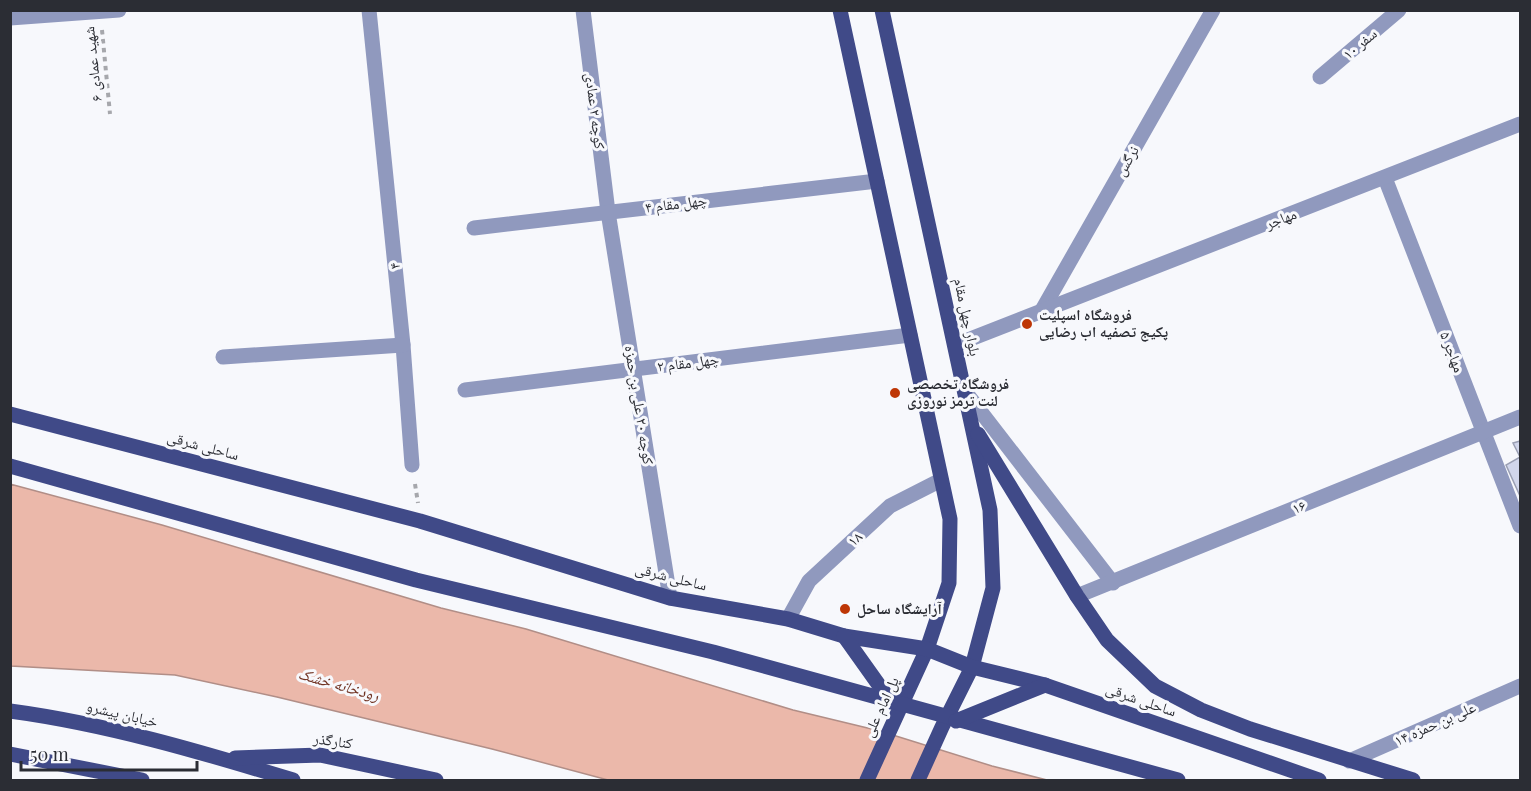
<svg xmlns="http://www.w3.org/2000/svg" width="1531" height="791" font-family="'Playfair Display','Noto Naskh Arabic',serif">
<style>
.water{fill:#ebb8aa;stroke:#b18e87;stroke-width:1.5}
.building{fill:#d1d6eb;stroke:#9a9fb3;stroke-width:1.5}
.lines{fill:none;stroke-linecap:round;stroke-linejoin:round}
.path{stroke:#a6a7ac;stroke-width:4;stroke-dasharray:4.5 4.5;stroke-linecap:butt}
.minor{stroke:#9099be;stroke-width:15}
.major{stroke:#404a88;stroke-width:15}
.poi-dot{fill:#be3606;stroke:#f7f8fc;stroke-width:2}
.labels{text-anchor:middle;stroke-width:6;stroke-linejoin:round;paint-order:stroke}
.street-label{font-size:15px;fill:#2b2d34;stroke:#f7f8fc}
.poi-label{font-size:15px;font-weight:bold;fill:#2b2d34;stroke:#f7f8fc;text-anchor:start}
.water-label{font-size:16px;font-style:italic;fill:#713323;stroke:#f7f8fc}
</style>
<rect width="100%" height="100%" fill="#f7f8fc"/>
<path class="water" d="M10,484L162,525L441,608L526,629L793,710L880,731L992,766L1047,780H608L492,749L277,697L175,675L11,666Z"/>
<g class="building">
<path d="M1520,441V457L1513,443Z"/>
<path d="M1520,457V496L1506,465Z"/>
</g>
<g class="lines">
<g class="path">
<path d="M102,30L110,114"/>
<path d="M415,484L418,503"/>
</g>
<g class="minor">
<path d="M369,10L403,345L412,465"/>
<path d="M583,10L608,212L670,598"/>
<path d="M10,18L119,10"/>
<path d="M1320,77L1399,10"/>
<path d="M1385,178L1520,526"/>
<path d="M474,228L877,181"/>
<path d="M1041,312L1213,10"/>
<path d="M955,345L1520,124"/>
<path d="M223,357L403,345"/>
<path d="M465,390L910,335"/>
<path d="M964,390L1113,583"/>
<path d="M1077,596L1520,417"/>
<path d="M788,619L809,581L890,506L941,480"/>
<path d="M1349,761L1520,686"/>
</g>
<g class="major">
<path d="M840,10L950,519L949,583L927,649L867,780"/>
<path d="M882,10L990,510L993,588L972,667L942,727L918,780"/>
<path d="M10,414L420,521L670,598L788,619L844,636L927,649L972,667L1045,685L1319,780"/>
<path d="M978,434L1077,596L1107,640L1155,686L1201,710L1250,729L1413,780"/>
<path d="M10,466L416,580L713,652L1178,780"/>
<path d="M844,636L891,702"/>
<path d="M10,711C107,724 201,752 293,780"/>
<path d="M956,721L1045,685"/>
<path d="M10,754L142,780"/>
<path d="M235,758L320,755L436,780"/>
</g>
</g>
<g class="poi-dot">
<circle cx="1027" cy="324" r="6"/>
<circle cx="895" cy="393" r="6"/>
<circle cx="845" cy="609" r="6"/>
</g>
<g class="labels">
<g class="street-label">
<text transform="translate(1360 44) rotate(-40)" y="5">۱۰ سفر</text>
<text transform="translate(93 64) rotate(-96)" y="5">۶ شهید عمادی</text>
<text transform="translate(595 111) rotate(83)" y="5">کوچه ۲ عمادی</text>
<text transform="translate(1127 161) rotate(-60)" y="5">نرگس</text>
<text transform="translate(676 204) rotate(-7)" y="5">چهل مقام ۴</text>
<text transform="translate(1281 219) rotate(-21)" y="5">مهاجر</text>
<text transform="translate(395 266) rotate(-96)" y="5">۴</text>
<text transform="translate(967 317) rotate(78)" y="5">بلوار چهل مقام</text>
<text transform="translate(1452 352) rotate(69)" y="5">۵ مهاجر</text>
<text transform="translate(688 363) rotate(-7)" y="5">چهل مقام ۲</text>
<text transform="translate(639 405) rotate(81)" y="5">کوچه ۲۰ علی بن حمزه</text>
<text transform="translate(203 446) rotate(15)" y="5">ساحلی شرقی</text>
<text transform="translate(1299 507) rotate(-22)" y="5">۱۶</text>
<text transform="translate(855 539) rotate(-43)" y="5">۱۸</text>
<text transform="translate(671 577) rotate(14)" y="5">ساحلی شرقی</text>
<text transform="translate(1141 700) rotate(19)" y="5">ساحلی شرقی</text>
<text transform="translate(881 707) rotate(-65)" y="5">پل امام علی</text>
<text transform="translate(122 714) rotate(13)" y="5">خیابان پیشرو</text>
<text transform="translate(1435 724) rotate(-24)" y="5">۱۴ علی بن حمزه</text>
<text transform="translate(333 741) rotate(8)" y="5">کنارگذر</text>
</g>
<g class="poi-label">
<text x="1039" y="320">فروشگاه اسپلیت<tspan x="1039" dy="17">پکیج تصفیه اب رضایی</tspan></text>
<text x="907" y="389">فروشگاه تخصصی<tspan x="907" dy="17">لنت ترمز نوروزی</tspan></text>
<text x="857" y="614">آرایشگاه ساحل</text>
</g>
<g class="water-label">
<text transform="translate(339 684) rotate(16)" y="6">رودخانه خشک</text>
</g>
</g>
<rect width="1531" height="791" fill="none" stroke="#2b2d34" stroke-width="24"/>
<path d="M21 761v9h176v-9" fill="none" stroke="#2b2d34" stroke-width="3"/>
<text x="30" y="761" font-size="18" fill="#2b2d34" stroke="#f7f8fc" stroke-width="4.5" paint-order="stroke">50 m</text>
</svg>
